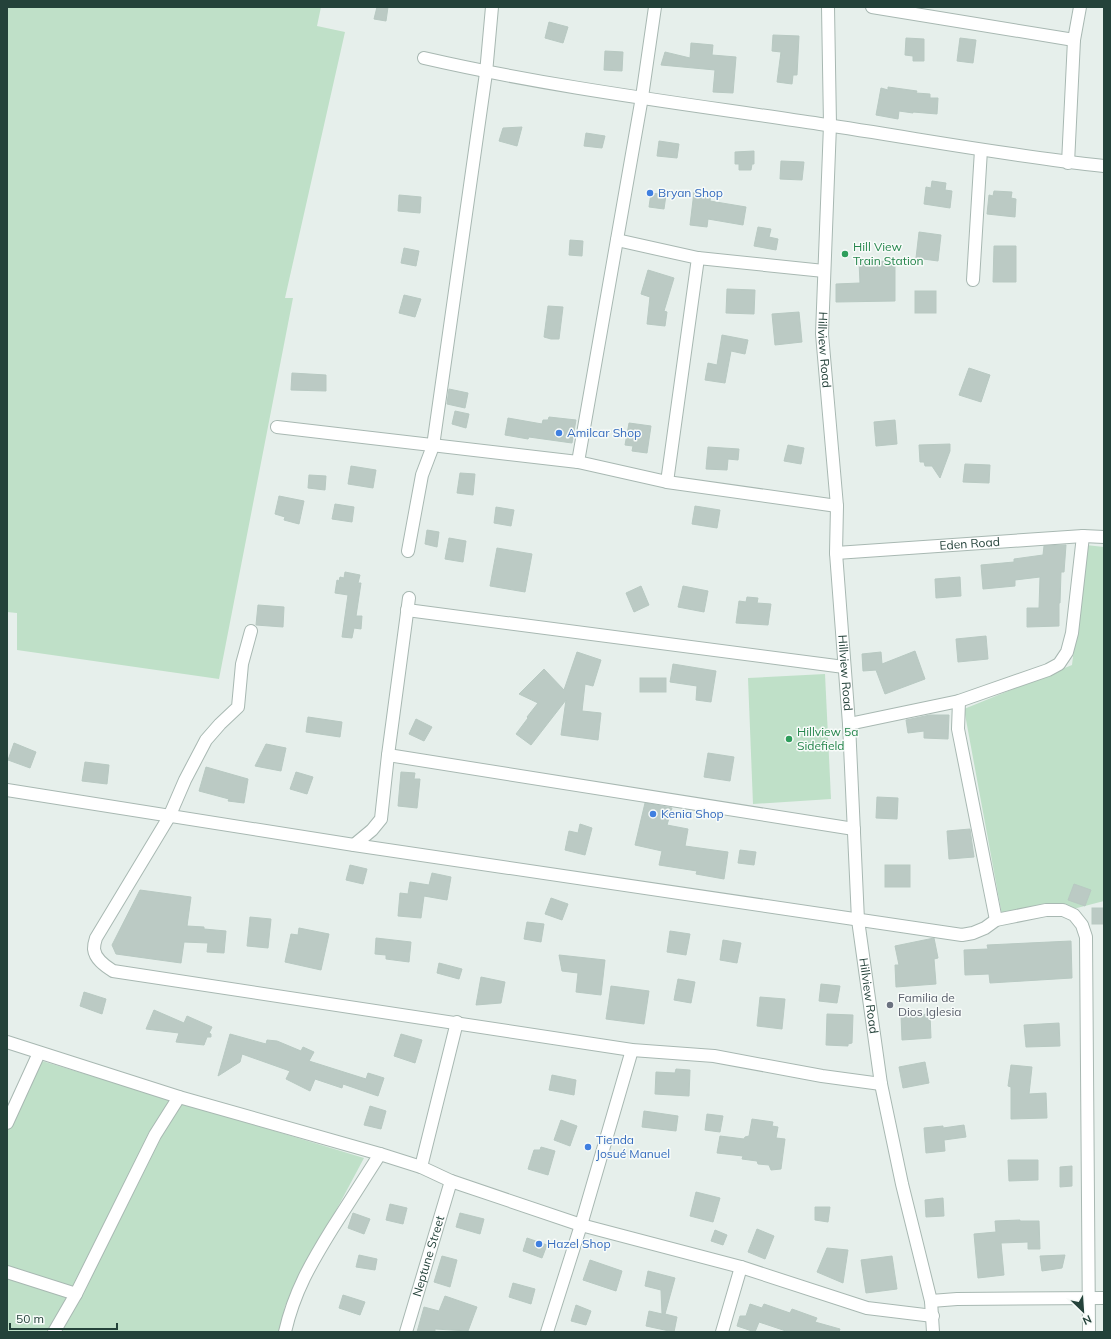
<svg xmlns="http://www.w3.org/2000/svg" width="1111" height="1339" font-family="Mulish,sans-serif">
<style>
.green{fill:#bfe0c8}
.building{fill:#bbcac4;stroke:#b8c9c2}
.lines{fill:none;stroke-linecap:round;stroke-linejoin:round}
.minor-casing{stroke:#a8b8b2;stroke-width:14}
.minor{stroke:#fff;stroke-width:12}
.shop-dot{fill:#3f7fe0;stroke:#f7fbf9;stroke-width:1.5}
.leisure-dot{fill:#2e9e5b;stroke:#f7fbf9;stroke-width:1.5}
.worship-dot{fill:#6b7280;stroke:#f7fbf9;stroke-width:1.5}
.labels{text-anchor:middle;stroke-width:3;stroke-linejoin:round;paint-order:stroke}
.shop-label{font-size:12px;fill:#366cbe;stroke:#f7fbf9;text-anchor:start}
.leisure-label{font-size:12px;fill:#27864d;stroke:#f7fbf9;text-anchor:start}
.street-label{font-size:12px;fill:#24423a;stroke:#f7fbf9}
.worship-label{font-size:12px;fill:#5b616d;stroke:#f7fbf9;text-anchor:start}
</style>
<rect width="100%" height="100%" fill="#e6efeb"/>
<g class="green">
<path d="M7,7H321L317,26L345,32L285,298H293L219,679L17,650V613L7,612Z"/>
<path d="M1086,545L1104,547V901L1077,908L1002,915L964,709L1072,665Z"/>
<path d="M825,674L831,799L753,804L748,678Z"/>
<path d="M32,1058L364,1158L285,1306L280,1332H7V1106Z"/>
</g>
<g class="building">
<path d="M377,7H388L386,21L374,19Z"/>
<path d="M549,22L568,27L563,43L545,38Z"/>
<path d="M773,35L799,36L797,75H793L792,84L777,82L781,52L772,51Z"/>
<path d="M906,38L924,39V61H913V56L905,55Z"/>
<path d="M960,38L976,40L973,63L957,61Z"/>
<path d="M691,43L713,45L712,55L736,57L733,93L713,92L715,70L661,65L665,52L690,58Z"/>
<path d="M605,51L623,52L622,71L604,70Z"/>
<path d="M888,87L917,91L916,93L930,94V98H938L937,114L913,112V113L899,111L898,119L876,115L881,88L888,90Z"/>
<path d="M522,127L517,146L499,141L503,128Z"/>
<path d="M586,133L605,136L602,148L584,146Z"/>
<path d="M659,141L679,144L677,158L657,156Z"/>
<path d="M754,151V164H752L751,170H739V164H735V152Z"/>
<path d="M781,161L804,162L802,180L780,179Z"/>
<path d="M932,181L946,183L945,190L952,191L950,208L924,204L926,187L931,188Z"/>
<path d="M994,191L1012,192L1011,198L1016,199L1015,217L987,214L989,195L993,196Z"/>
<path d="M694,192L711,194L710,201L746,207L743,225L708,219L707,227L690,225Z"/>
<path d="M651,193L666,195L664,209L649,207Z"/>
<path d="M399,195L421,197L420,213L398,211Z"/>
<path d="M758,227L771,229L769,237L778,239L776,250L754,246Z"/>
<path d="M919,232L941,235L938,261L916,258Z"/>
<path d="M570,240L583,241L582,256L569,255Z"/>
<path d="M994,246H1016V282H993Z"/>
<path d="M404,248L419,251L416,266L401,263Z"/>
<path d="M895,261V301L836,302V284L860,283L859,262Z"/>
<path d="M648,270L674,278L664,311L667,312L665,326L647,324L650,297L641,294Z"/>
<path d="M727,289L755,290L754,314L726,313Z"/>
<rect x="915" y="291" width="21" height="22"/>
<path d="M404,295L421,299L415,317L399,313Z"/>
<path d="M548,306L563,307L559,339H551L544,337Z"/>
<path d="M799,312L802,342L775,345L772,314Z"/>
<path d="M722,335L748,340L745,354L731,351L725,383L705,380L708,363L717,365Z"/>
<path d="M969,368L990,375L981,402L959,395Z"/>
<path d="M292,373L326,375V391L291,390Z"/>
<path d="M449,389L468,393L465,408L447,404Z"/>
<path d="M455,411L469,414L466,428L452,424Z"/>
<path d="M549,417L576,420L572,443L529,437L528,439L505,435L508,418L542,424L543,420H548Z"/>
<path d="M895,420L897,444L876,446L874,422Z"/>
<path d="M629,423L651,426L647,453L632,451L633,446L625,445Z"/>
<path d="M950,444V451L940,478L932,466H925L924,462H920L919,445Z"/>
<path d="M788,445L804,448L801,464L784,461Z"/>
<path d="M708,447L739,449L738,460L728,459L727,470L706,469Z"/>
<path d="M965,464L990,465L989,483L963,482Z"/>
<path d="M351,466L376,470L373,488L348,484Z"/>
<path d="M460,473L475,474L473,495L457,493Z"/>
<path d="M309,475L326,476L325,490L308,488Z"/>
<path d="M279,496L304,501L299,524L284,520L285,517L275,514Z"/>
<path d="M335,504L354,507L352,522L332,519Z"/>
<path d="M695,506L720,510L717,528L692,524Z"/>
<path d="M496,507L514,510L511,526L494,523Z"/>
<path d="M427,530L439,532L437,547L425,544Z"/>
<path d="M449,538L466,541L463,562L445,559Z"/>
<path d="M1066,545L1064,572H1061L1060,603H1059V626L1027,627V608H1039L1040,577L1015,580V586L983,589L981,565L1014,562V559L1043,555L1044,546Z"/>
<path d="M497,548L532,554L525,592L490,586Z"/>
<path d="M345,572L360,575L358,583H361L356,616H362L361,629L354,628L352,638L342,637L348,595L335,593L337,580L339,581L340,577L344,578Z"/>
<path d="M960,577L961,596L936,598L935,579Z"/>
<path d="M641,586L649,605L634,612L626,593Z"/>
<path d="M683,586L708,591L704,612L678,607Z"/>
<path d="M747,597L758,598L757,603L771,604L768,625L736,623L739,601L746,602Z"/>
<path d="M258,605L284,607L283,627L256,625Z"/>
<path d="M986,636L988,659L958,662L956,639Z"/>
<path d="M915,651L925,679L885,694L876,670L863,671L862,654L881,652L882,664Z"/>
<path d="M577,652L601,660L593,686L585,684L582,711L601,713L598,740L561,735L566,700L531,745L516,734L528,718L527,717L538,703L519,694L544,669L564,690Z"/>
<path d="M673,664L716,671L711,702L696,700L697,686L670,682Z"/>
<rect x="640" y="678" width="26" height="14"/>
<path d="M930,715H949L948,739L924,738V731L908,733L906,720Z"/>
<path d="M308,717L342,722L340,737L306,732Z"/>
<path d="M416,719L432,727L424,741L409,734Z"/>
<path d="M14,743L36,752L30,768L8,760Z"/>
<path d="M266,744L286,748L281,771L255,766Z"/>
<path d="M708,753L734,757L730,781L704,777Z"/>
<path d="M85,762L109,765L107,784L82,781Z"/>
<path d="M206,767L248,779L244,803L228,801L229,799L199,791Z"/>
<path d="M296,772L313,777L307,794L290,789Z"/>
<path d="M401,772L415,773L414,779H420L417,808L398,806Z"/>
<path d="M877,797L898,798L897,819L876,818Z"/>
<path d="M645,803L672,808L667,825L688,829L685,846L728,852L724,879L696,874L697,871L659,865L662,851L635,845Z"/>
<path d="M580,824L592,828L585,855L565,850L569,831L578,833Z"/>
<path d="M970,829L974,857L949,859L947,831Z"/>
<path d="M740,850L756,852L754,865L738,863Z"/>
<path d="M350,865L367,869L363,884L346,880Z"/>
<rect x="885" y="865" width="25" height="22"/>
<path d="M432,873L451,877L447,900L424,896L421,918L398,916L400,893L408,894L410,882L429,885Z"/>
<path d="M1074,884L1091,890L1085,906L1068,900Z"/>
<path d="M140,890L191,897L187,926L204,927V929L226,931L224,953L207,952L208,943L184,942L181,963L116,954L112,945Z"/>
<path d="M551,898L568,904L562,920L545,914Z"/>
<rect x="1092" y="908" width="12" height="16"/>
<path d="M250,917L271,919L268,948L247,946Z"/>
<path d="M527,922L544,924L541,942L524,939Z"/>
<path d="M299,928L329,934L321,970L285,962L291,934L298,935Z"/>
<path d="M670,931L690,934L686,955L667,952Z"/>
<path d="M376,938L411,942L409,962L386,959V955L375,954Z"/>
<path d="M934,938L938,958L934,959L936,984L896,987L895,965H899L895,946Z"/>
<path d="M723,940L741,943L737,963L720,960Z"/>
<path d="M1071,941L1072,978L990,983L989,974L965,975L964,950L988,949L987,945Z"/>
<path d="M559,955L605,960L601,995L576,992L578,973L562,971Z"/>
<path d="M439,963L462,969L459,979L437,973Z"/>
<path d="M481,977L505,982L501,1003L476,1005Z"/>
<path d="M678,979L695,982L691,1003L674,1000Z"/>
<path d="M821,984L840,986L837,1003L819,1001Z"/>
<path d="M611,986L649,991L644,1024L606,1019Z"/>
<path d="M84,992L106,999L102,1014L80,1006Z"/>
<path d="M760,997L785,999L782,1029L757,1026Z"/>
<path d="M154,1010L184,1023L187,1016L212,1027L209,1033L211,1034V1037H207L204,1045L176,1042L179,1033L146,1029Z"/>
<path d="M827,1014L853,1015L852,1043L848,1044V1046L826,1045Z"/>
<path d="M930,1014L931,1038L902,1040L901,1016Z"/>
<path d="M1059,1023L1060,1046L1026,1047L1024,1025Z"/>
<path d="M230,1034L266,1044L267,1040L277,1041L301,1051L303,1047L314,1052L309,1061L366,1079L368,1073L384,1078L378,1096L343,1084L342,1088L315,1079L310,1091L286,1079L290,1071L242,1054L240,1062L218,1076Z"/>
<path d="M401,1034L422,1040L415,1063L394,1056Z"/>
<path d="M925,1062L929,1083L903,1088L899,1067Z"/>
<path d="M1011,1065L1032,1067L1029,1094L1046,1093L1047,1118L1011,1119V1087L1008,1086Z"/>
<path d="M676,1069L690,1070L689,1096L655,1094L656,1072L675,1073Z"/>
<path d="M552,1075L576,1080L574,1095L549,1090Z"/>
<path d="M370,1106L386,1111L381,1129L364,1125Z"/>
<path d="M644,1111L678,1116L676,1131L642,1127Z"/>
<path d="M707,1114L723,1116L720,1132L705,1130Z"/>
<path d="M752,1119L773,1122L772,1126L778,1127L776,1138L785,1139L781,1169L771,1170L769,1165L758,1164L757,1161L742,1159L743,1156L717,1153L720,1136L744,1139L745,1137L749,1136Z"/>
<path d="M561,1120L577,1126L570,1146L554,1140Z"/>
<path d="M964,1125L966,1137L944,1140L945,1151L926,1153L924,1128L943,1126V1128Z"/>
<path d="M541,1147L555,1151L548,1175L528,1169L534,1150H540Z"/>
<path d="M1008,1160H1038V1180L1009,1181Z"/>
<path d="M1072,1166V1186L1060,1187V1167Z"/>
<path d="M696,1192L720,1198L713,1222L690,1216Z"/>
<path d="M943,1198L944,1216L926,1217L925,1200Z"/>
<path d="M390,1204L407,1208L403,1224L386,1220Z"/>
<path d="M815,1207H830L828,1222L815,1220Z"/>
<path d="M353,1213L370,1219L364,1234L348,1228Z"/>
<path d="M460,1213L484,1219L480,1234L456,1227Z"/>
<path d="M1020,1220V1221H1039L1040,1249H1028V1242L1001,1243L1004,1275L978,1278L974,1234L996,1232L995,1221Z"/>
<path d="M757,1229L774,1236L765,1259L748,1252Z"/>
<path d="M715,1230L727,1235L723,1245L711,1241Z"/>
<path d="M527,1238L547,1245L542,1258L523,1251Z"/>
<path d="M827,1248L848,1250L843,1283L817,1272Z"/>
<path d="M359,1255L377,1259L375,1270L356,1267Z"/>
<path d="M1065,1255L1062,1268L1042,1271L1040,1256Z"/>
<path d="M442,1256L457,1260L450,1287L434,1282Z"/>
<path d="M892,1256L897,1289L866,1293L861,1260Z"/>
<path d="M590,1260L622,1271L616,1291L583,1280Z"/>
<path d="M648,1271L675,1278L665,1314L677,1317L674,1332L646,1326L649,1311L662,1314L661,1290L645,1286Z"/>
<path d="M513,1283L535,1289L531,1304L509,1297Z"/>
<path d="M343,1295L365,1302L360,1315L339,1308Z"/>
<path d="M445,1296L477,1307L468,1331L435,1329V1332H417L424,1307L439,1311Z"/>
<path d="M750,1304L762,1308L764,1304L790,1313L792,1309L817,1318L815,1322L840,1329L839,1332H789L759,1322L755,1332L737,1326L740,1316H746Z"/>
<path d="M576,1305L591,1311L586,1325L571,1321Z"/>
</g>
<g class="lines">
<g class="minor-casing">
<g id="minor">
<path id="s1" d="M828,7L830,125L822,334L837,506L836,553L849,724L858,920L881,1084L902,1184L931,1301L933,1332"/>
<path d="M872,7L1074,40"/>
<path d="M424,58C554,88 688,104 820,124C915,138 1009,156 1104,166"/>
<path d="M1068,163L1074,40L1080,7"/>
<path d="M617,240L698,258L824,271"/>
<path d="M973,280L981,150"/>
<path d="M277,427L578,462L667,482L837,506"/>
<path d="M578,462L642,97L655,7"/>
<path d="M667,482L698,258"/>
<path d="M408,551L422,475L433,446L486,73L492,7"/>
<path id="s2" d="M836,553L1083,536L1104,537"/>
<path d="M407,610L844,667"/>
<path d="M251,631L242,664L238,707L220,724L206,740L185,780L169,817L96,938C95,941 94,946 94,949C95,959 105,966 113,971L632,1050L714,1056L822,1076L881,1084"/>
<path d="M959,701L958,729L996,920"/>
<path d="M849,724L959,701L1048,670L1059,664L1067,652L1072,633L1083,536"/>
<path d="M388,755L854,829"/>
<path d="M7,790L354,845L962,935L973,933L985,928L996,920L1046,910H1063L1074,915L1082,925L1086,937L1089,1332"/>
<path d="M354,845L372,830L381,819L388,755L409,598"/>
<path d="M7,1042L179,1097L380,1154L421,1167L451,1181L581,1225L741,1267L867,1308L933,1316"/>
<path d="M7,1123L39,1053"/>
<path d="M421,1167L457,1022"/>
<path d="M7,1272L76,1294"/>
<path d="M931,1301L957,1299L1104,1298"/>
<path d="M54,1332L76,1294L155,1135L179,1097"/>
<path d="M285,1332C294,1292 311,1263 332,1229C348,1204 364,1179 380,1154"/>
<path id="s3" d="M406,1332L451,1181"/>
<path d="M547,1332L581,1225L632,1050"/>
<path d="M722,1332L741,1267"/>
</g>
</g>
<use href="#minor" class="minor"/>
</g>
<g class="shop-dot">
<circle cx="650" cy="193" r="4"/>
<circle cx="559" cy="433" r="4"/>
<circle cx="653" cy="814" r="4"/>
<circle cx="588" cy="1147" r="4"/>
<circle cx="539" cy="1244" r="4"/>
</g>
<g class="leisure-dot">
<circle cx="845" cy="254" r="4"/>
<circle cx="789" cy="739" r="4"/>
</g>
<circle class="worship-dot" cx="890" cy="1005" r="4"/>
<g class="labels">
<g class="shop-label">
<text x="658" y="197">Bryan Shop</text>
<text x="567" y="437">Amilcar Shop</text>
<text x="661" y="818">Kenia Shop</text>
<text x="596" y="1144">Tienda<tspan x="596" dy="14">Josué Manuel</tspan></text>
<text x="547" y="1248">Hazel Shop</text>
</g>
<g class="leisure-label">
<text x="853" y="251">Hill View<tspan x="853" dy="14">Train Station</tspan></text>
<text x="797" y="736">Hillview 5a<tspan x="797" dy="14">Sidefield</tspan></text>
</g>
<g class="street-label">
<text dy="4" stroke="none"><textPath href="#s1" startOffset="343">Hillview Road</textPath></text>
<text dy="4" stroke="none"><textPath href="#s2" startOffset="134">Eden Road</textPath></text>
<text dy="4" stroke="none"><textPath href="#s1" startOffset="667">Hillview Road</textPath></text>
<text dy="4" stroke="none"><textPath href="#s1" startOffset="991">Hillview Road</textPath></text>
<text dy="4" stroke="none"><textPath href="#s3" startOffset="79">Neptune Street</textPath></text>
</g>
<g class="worship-label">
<text x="898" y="1002">Familia de<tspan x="898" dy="14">Dios Iglesia</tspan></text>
</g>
</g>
<rect width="1111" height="1339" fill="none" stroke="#24423a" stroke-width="16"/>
<g transform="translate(1083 1311) rotate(155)" stroke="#f7fbf9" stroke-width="3" paint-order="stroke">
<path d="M0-3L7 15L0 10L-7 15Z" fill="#24423a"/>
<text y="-6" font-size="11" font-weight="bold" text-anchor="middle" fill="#24423a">N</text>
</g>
<path d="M10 1323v6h107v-6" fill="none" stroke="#24423a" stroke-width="2"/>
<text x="16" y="1323" font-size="12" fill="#24423a" stroke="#f7fbf9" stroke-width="3" paint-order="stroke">50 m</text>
</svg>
